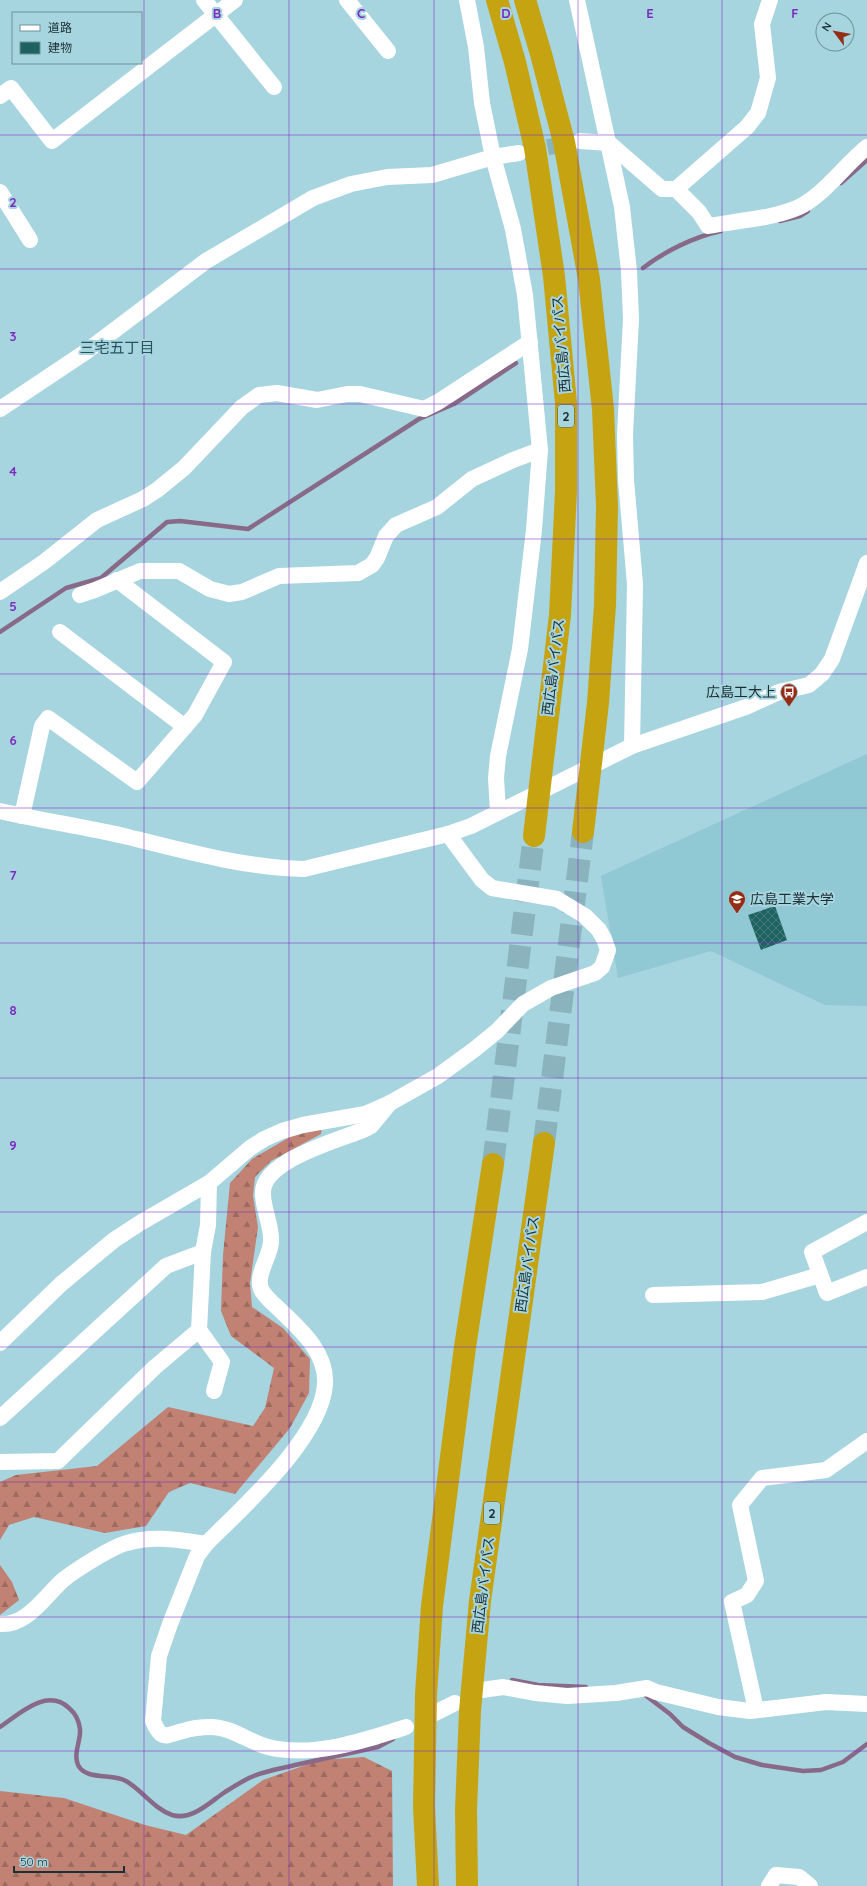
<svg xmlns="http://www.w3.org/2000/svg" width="867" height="1886" font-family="Quicksand,'Noto Sans JP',sans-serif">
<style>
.built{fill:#90c8d4}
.forest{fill:url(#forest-firs)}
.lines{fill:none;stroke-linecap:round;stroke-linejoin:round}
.stream{stroke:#886a88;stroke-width:4.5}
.building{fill:url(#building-cross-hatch)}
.street-tunnel{stroke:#8ab3bd;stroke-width:16;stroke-dasharray:16 8;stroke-linecap:butt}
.highway-tunnel{stroke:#8ab3bd;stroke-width:22;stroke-dasharray:22 11;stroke-linecap:butt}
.street{stroke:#fff;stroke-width:16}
.highway{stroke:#c6a411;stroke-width:22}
.grid{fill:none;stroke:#7b2cbf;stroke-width:1;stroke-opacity:0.55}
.labels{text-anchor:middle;stroke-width:4;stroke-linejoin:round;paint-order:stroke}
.shield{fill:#a6d4df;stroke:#456067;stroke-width:1}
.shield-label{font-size:13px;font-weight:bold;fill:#1c2f33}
.street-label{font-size:14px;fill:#1c2f33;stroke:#a6d4df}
.poi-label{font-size:14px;fill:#1c2f33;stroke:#a6d4df;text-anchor:end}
.neighbourhood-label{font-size:15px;fill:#28535d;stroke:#a6d4df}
.grid-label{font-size:13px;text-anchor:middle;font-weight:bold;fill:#7b2cbf;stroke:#a6d4df;stroke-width:4;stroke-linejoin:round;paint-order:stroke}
</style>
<defs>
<pattern id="forest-firs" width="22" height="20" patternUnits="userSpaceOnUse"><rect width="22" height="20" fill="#c18173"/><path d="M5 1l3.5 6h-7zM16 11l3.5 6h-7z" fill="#9c6a5f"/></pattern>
<pattern id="building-cross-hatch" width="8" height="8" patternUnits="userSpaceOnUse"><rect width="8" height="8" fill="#1e6261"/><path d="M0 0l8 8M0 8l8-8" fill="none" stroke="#457a79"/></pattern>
</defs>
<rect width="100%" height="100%" fill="#a6d4df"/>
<path class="built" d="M867,754V1006L825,1005L711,951L618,978L601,876Z"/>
<g class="forest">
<path d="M322,1127L321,1134L271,1161L255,1177L253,1196L258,1227L250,1283L252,1307L283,1328L310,1359L309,1393L290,1428L235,1494L190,1483L169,1492L146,1526L105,1533L34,1517L9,1525L0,1540V1482L16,1475L97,1466L168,1407L253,1426L265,1408L274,1368L231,1336L221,1311L223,1255L230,1183L252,1159L302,1130Z"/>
<path d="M0,1565L12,1582L19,1600L0,1615Z"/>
<path d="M364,1757L392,1771L393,1886H0V1791L64,1798L145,1825L186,1835L263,1780L320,1760Z"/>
</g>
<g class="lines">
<g class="stream">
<path d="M841,183L867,160"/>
<path d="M780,221L800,216L808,211"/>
<path d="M643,268C665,251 694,237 721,231"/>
<path d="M0,632L66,588L101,578L167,522L180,521L248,529L419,419L454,404L516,363"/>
<path d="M512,1680L538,1685L586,1687"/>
<path d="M645,1695L670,1714L683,1727L709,1743L735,1757L762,1765L803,1771L821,1770L843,1762L867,1744"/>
<path d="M0,1727C19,1714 47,1687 69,1708C75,1713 79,1721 80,1729C81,1741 73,1753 78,1765C86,1781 113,1773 126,1781C142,1790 154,1809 172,1815C192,1821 210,1802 225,1792C233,1787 241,1782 249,1778C263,1771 280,1769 295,1765C323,1759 350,1753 378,1747L393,1739"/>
</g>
</g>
<path class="building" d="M775,906L787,940L761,950L748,915Z"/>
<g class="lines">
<path class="street-tunnel" d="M524,152L574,142"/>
<g class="highway-tunnel">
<path d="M544,1143L583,832"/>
<path d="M493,1164L534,836"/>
</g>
<g class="street">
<path d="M204,0L274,87"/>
<path d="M347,0L388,51"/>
<path d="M467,0L476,47L482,103L493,157L513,229L525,295L540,450L534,530L520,649L498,756L496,778L498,811"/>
<path d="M577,0L622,207L629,271L631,319L625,434L626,480L635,584L632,746"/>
<path d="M0,96L11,88L52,141L235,0"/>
<path d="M580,141L609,143L662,189H676L747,127L758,113L768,78L762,24L770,0"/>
<path d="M676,189L699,212L708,226C735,221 780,218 803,205C827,191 846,164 867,147"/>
<path d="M0,192L30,240"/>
<path d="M0,409L87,351L206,261L313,198L351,184L387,177L432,175L493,157L519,153"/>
<path d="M0,592L44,562L97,520L143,499L157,490L184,468L242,407L259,395L277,393L317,400L347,394H360L424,409L438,402L530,342"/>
<path d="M80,595L95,590L140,571H179L210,589L229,594L242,592L279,576L358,573L372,565L377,558L386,536L396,525L437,507L472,479L513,460L540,450"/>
<path d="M60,632L185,727"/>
<path d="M0,811C43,821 86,827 128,837C184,851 247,868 304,869L448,834L471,826L632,746L746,707L779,692L809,685L822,674L832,659L867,563"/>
<path d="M22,816L42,726L48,718L137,782L195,715L224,662L117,580"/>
<path d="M390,1103L371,1126L363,1130C338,1140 265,1160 263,1191C262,1208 272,1224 271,1242C270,1258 254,1276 262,1291C267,1299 275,1305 281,1311C301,1330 327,1353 325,1384C322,1437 243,1507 206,1544L197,1556L170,1624L159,1656L153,1721C162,1742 166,1735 183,1731C192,1728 202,1727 211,1727C231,1727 249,1742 268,1747C313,1758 363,1741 406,1727"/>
<path d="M867,1222L812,1252L827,1293L867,1277"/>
<path d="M653,1295L762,1292L820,1275"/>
<path d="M199,1330L222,1362L214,1391"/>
<path d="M0,1343L61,1284L114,1240L140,1223L209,1183L250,1148L264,1139L282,1131L303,1125L365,1114L390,1103L438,1076L475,1049L497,1031L523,1004L551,988L595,973L602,967L608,950L604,939L599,930L585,916L557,899L492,888L482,880L448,834"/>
<path d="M0,1418L166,1266L203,1252"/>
<path d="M0,1462L58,1461L155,1367L199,1330L203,1252L208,1225L209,1183"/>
<path d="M0,1624C27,1626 45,1596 63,1580C74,1571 113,1546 127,1543C153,1535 179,1540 206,1544"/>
<path d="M482,1690L503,1687L535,1693L567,1696L616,1693L647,1688L656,1692L718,1707L750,1711L826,1702L867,1704"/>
<path d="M756,1710L732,1602L747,1595L756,1581L740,1505L762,1478L826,1470L867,1441"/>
<path d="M435,1713L455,1703"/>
<path d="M769,1886L776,1875L799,1877L810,1886"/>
</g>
<g class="highway">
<path d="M497,0L515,62L535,148L554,276L566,403V491L560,615L534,836"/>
<path d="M525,0L541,54L564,142L589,279L603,409L607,506L605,605L598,703L583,832"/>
<path d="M428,1886L424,1807L426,1694L432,1606L465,1347L493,1164"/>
<path d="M467,1886L466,1810L470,1711L480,1601L544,1143"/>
</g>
</g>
<path class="grid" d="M144,0V1886M289,0V1886M434,0V1886M578,0V1886M722,0V1886M0,135H867M0,269H867M0,404H867M0,539H867M0,674H867M0,808H867M0,943H867M0,1078H867M0,1212H867M0,1347H867M0,1482H867M0,1617H867M0,1751H867"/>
<defs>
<g id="bus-pin" transform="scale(0.9)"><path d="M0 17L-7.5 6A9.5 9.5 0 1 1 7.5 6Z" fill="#942c16" stroke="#a6d4df"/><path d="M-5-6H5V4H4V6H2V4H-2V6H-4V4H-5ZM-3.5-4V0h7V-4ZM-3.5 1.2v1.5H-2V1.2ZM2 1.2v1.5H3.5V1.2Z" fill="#fff"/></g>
<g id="university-pin" transform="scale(0.9)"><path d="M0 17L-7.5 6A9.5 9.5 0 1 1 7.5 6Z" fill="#942c16" stroke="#a6d4df"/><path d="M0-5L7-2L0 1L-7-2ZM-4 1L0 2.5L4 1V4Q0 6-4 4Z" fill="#fff"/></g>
</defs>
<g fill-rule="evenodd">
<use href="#bus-pin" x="789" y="692"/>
<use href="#university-pin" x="737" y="899"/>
</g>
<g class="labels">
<g class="shield">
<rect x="558" y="405" width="16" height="22" rx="3"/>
<rect x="484" y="1502" width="16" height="22" rx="3"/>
</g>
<g class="shield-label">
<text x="566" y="421">2</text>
<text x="492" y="1518">2</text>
</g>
<g class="street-label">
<text transform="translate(561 344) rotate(-95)" y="5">西広島バイパス</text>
<text transform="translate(553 667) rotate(-83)" y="5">西広島バイパス</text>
<text transform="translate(527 1264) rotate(-82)" y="5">西広島バイパス</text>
<text transform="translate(483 1585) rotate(-83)" y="5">西広島バイパス</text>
</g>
<g class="poi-label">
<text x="776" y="697">広島工大上</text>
<text x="750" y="904" text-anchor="start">広島工業大学</text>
</g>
<g class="neighbourhood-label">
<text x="117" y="353">三宅五丁目</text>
</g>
</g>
<g class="grid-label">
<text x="217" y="18">B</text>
<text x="361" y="18">C</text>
<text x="506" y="18">D</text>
<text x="650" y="18">E</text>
<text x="795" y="18">F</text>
<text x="13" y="207">2</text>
<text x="13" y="341">3</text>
<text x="13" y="476">4</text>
<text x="13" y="611">5</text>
<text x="13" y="745">6</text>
<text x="13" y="880">7</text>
<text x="13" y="1015">8</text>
<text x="13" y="1150">9</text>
</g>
<rect x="12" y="12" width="130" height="52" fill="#a6d4df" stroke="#6f929a"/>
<rect x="20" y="25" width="20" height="6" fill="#ffffff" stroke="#6f929a"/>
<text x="48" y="32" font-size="12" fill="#1c2f33">道路</text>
<rect x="20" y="42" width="20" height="12" fill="#1e6261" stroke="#6f929a"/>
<text x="48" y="52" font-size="12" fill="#1c2f33">建物</text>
<g transform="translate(835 32) rotate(302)"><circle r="19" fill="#a6d4df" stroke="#6f929a"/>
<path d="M0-3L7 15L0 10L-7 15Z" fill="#942c16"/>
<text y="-6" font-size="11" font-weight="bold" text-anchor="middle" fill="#1c2f33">N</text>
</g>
<path d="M14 1866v6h110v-6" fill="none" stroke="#1c2f33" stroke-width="2"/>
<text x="20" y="1866" font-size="12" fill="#1c2f33" stroke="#a6d4df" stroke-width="3" paint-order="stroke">50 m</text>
</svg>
